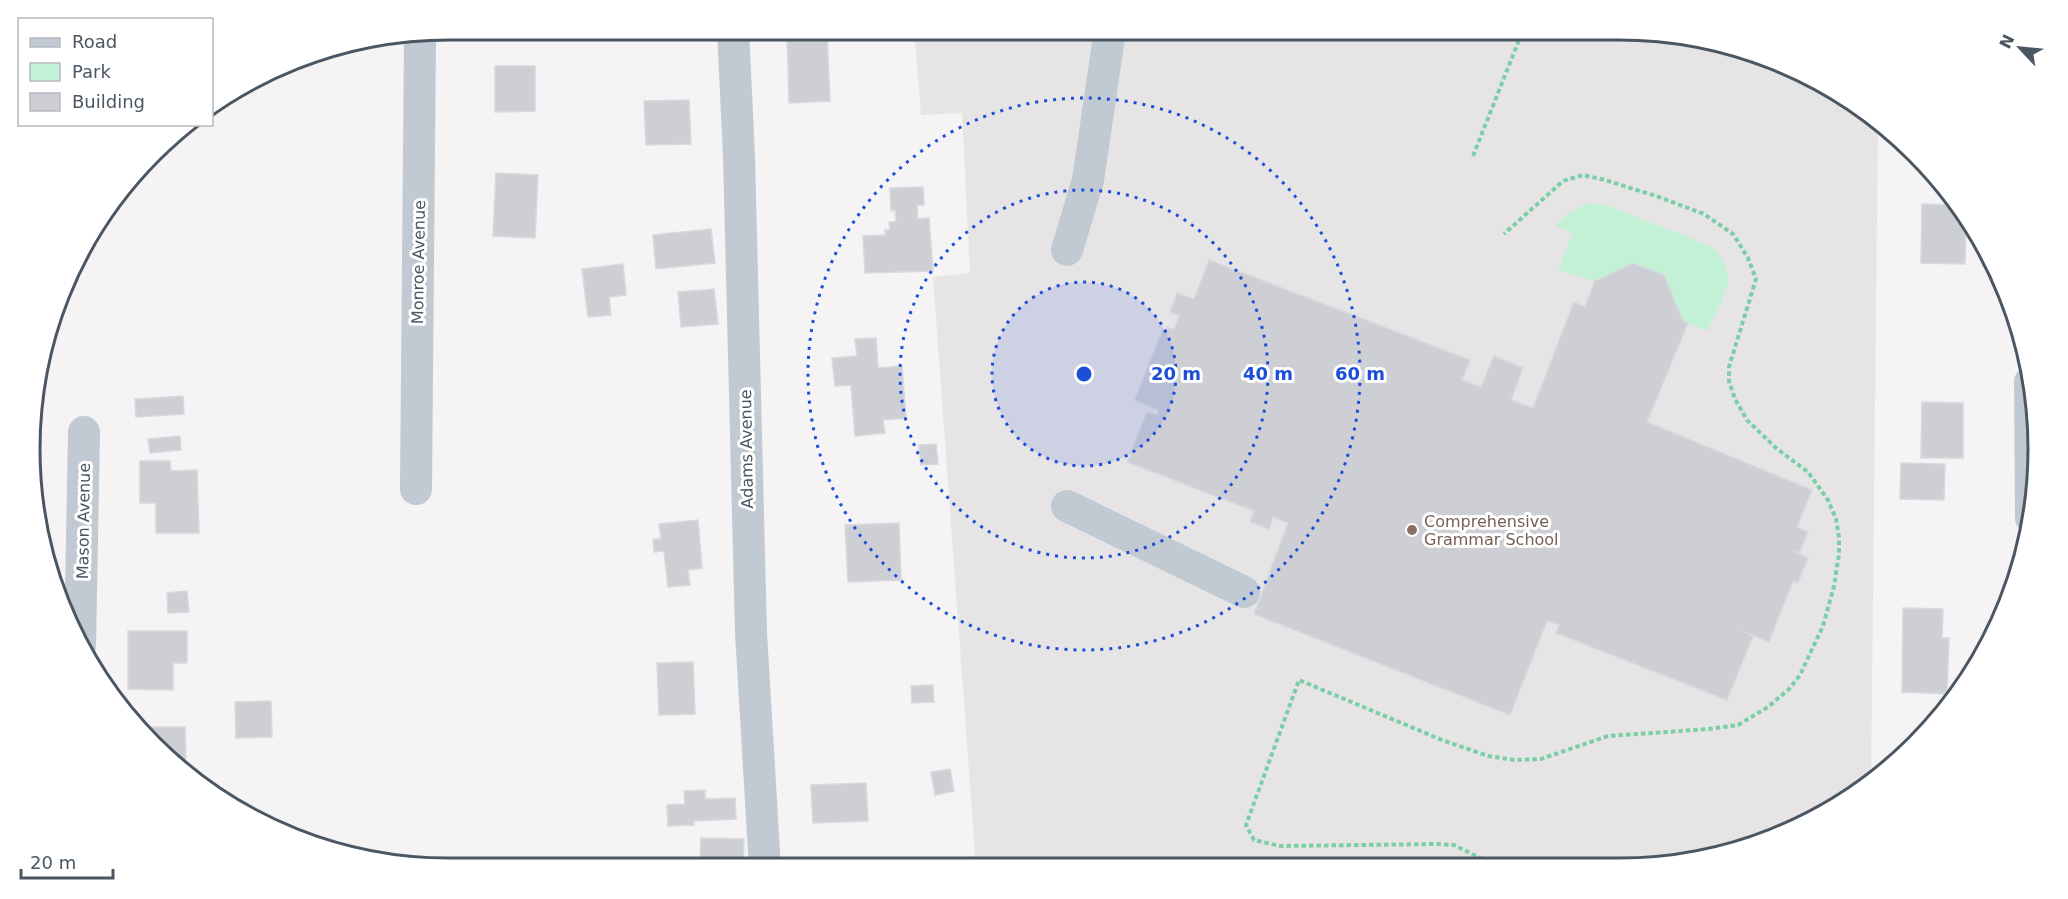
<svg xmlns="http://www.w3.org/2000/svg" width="2068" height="899" font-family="'DejaVu Sans',sans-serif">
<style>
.education{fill:#e6e4e5}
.green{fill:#c3f1d5}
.building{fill:#cdcfd5;stroke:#d7d9de;stroke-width:1.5}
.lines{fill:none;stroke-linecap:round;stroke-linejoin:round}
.path{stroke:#7ad0a6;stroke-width:4;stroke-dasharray:4.5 3;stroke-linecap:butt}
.minor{stroke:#c1cad2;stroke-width:32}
.ring{fill:none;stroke:#1d4ed8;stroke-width:3;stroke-dasharray:3 6}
.education-dot{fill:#8d6e63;stroke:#fff;stroke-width:2}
.labels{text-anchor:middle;stroke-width:6;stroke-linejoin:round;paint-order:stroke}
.street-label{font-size:16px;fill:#4a5661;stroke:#fff}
.education-label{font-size:16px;fill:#785e54;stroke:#fff;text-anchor:start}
.rim{fill:none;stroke:#4a5661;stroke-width:3}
.centre{fill:#1d4ed8;stroke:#fff;stroke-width:3}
.ring-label{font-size:18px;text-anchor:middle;font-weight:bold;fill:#1d4ed8;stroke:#fff;stroke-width:6;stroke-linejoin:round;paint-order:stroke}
</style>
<rect width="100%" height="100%" fill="#f5f3f3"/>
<path class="education" d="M914,30H1619L1754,52L1829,86L1878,122L1871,784L1779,837L1674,865L976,867L933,277L970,273L962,113L921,115Z"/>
<path class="green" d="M1588,203L1606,205L1713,247C1722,256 1728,269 1728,282C1727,292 1712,320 1708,331L1683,321L1664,275L1633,264L1595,281L1558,270L1573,233L1555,226L1566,215Z"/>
<g class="building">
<path d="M787,30H827L830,101L789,103Z"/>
<path d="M495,66H535V111L495,112Z"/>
<path d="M689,100L691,144L646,145L644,101Z"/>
<path d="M496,173L538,175L535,238L493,236Z"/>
<path d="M923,187L924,205H917L918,219L929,218L933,271L865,273L863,236L885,235V230H890L889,222H896L895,210L891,211L890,188Z"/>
<path d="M1922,204L1958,205V223H1966L1965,264L1921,263Z"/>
<path d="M711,229L715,263L656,269L653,235Z"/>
<path d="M1209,260L1470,360L1462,380L1481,387L1494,356L1523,368L1511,400L1533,408L1574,302L1585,307L1595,281L1633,263L1664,275L1683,321L1688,323L1647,422L1812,490L1797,527L1808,532L1799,554L1791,550L1808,558L1798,583L1793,581L1769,642L1742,631L1753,636L1727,700L1556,633L1559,625L1547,621L1510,715L1254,614L1288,523L1273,517L1269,529L1250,522L1254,511L1127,462L1147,412L1157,415L1159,410L1135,400L1163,329L1167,330L1168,327L1174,330L1179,316L1170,312L1177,293L1194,299Z"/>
<path d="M623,264L626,295L609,297L611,315L588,317L582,269Z"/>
<path d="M714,289L718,324L681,327L678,292Z"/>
<path d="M876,338L878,368L902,366L906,418L883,420L885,433L855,436L851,385L835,386L832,358L857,356L855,339Z"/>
<path d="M183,396L184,414L136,417L135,399Z"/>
<path d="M1922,402L1963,403V458H1921Z"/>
<path d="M180,436L181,450L150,453L148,439Z"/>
<path d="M936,444L938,464L921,465L919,445Z"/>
<path d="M140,461H170L171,471L197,470L199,533H156V503H140Z"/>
<path d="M1901,463L1945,464L1944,500L1900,499Z"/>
<path d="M698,520L702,568L688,570L690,585L668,587L664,551L654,552L653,539H661L659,524Z"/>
<path d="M899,523L901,580L848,582L845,525Z"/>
<path d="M187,591L189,612L168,613L167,593Z"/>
<path d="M1903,608L1943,609L1942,638H1949L1947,694L1902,692Z"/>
<path d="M128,631H187V663H173V690L128,689Z"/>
<path d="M693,662L695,714L659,715L657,663Z"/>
<path d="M933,685L934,702L912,703L911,686Z"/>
<path d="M271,701L272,737L236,738L235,702Z"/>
<path d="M151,727H185L186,768H177L173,765L151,738Z"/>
<path d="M950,769L954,791L935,795L931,772Z"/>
<path d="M866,783L868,821L813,823L811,785Z"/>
<path d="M705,790V799L735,798L736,819L694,821V825L668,826L667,805L685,804L684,791Z"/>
<path d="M701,838L744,839L743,868L700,867Z"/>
<path d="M903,864V868H843V867Z"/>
</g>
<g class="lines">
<g class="path">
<path d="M1473,156L1523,30"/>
<path d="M1496,866L1454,845L1436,844L1280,846L1254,840L1246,825L1299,680L1442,740L1488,756L1514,760L1541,759L1608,736L1709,729L1738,725L1768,707L1789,689L1800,675L1823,626L1834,586L1839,554V537L1836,519L1828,500L1808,472L1776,448L1747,420L1735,399L1729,381V367L1756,279L1748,258L1733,234L1704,214L1656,196L1605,180L1583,175L1563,181L1504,234"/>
</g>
<g class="minor">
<path d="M733,30L739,156L751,633L765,868"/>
<path d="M1067,250L1088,180L1110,30"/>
<path d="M2030,382L2031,518"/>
<path d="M416,489L420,35"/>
<path d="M1067,506L1244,592"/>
<path d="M80,646L84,432"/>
</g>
</g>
<circle cx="1084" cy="374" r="92" fill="#1d4ed8" fill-opacity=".12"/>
<g class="ring">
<circle cx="1084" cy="374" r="92"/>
<circle cx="1084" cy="374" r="184"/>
<circle cx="1084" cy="374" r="276"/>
</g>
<circle class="education-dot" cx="1412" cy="530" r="6"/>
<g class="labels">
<g class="street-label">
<text transform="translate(418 262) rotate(-89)" y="6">Monroe Avenue</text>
<text transform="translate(746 449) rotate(-91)" y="6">Adams Avenue</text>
<text transform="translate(83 521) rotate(-89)" y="6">Mason Avenue</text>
</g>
<g class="education-label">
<text x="1424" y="527">Comprehensive<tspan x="1424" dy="18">Grammar School</tspan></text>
</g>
</g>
<path d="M0 0H2068V899H0ZM449 40H1619A409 409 0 0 1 2028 449V449A409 409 0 0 1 1619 858H449A409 409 0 0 1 40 449V449A409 409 0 0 1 449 40Z" fill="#fff" fill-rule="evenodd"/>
<path class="rim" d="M449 40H1619A409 409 0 0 1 2028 449V449A409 409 0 0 1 1619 858H449A409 409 0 0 1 40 449V449A409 409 0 0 1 449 40Z"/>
<circle cx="1084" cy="374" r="9" class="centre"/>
<g class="ring-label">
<text x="1176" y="380">20 m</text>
<text x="1268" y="380">40 m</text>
<text x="1360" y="380">60 m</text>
</g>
<rect x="18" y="18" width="195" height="108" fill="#ffffff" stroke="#b7bbc0" stroke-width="1.5"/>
<rect x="30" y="38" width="30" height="9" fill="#c1cad2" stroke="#b7bbc0" stroke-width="1.5"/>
<text x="72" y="48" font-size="18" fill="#4a5661">Road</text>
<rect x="30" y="63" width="30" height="18" fill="#c3f1d5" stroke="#b7bbc0" stroke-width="1.5"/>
<text x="72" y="78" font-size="18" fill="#4a5661">Park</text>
<rect x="30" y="93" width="30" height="18" fill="#cdcfd5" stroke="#b7bbc0" stroke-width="1.5"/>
<text x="72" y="108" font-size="18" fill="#4a5661">Building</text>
<g transform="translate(2020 48) rotate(296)" stroke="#ffffff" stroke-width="4.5" paint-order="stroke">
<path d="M0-4.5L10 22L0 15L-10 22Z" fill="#4a5661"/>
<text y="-9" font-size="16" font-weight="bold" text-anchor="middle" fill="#4a5661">N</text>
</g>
<path d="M21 869v9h92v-9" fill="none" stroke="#4a5661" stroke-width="3"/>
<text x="30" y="869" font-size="18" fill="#4a5661" stroke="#ffffff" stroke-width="4.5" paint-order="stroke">20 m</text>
</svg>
